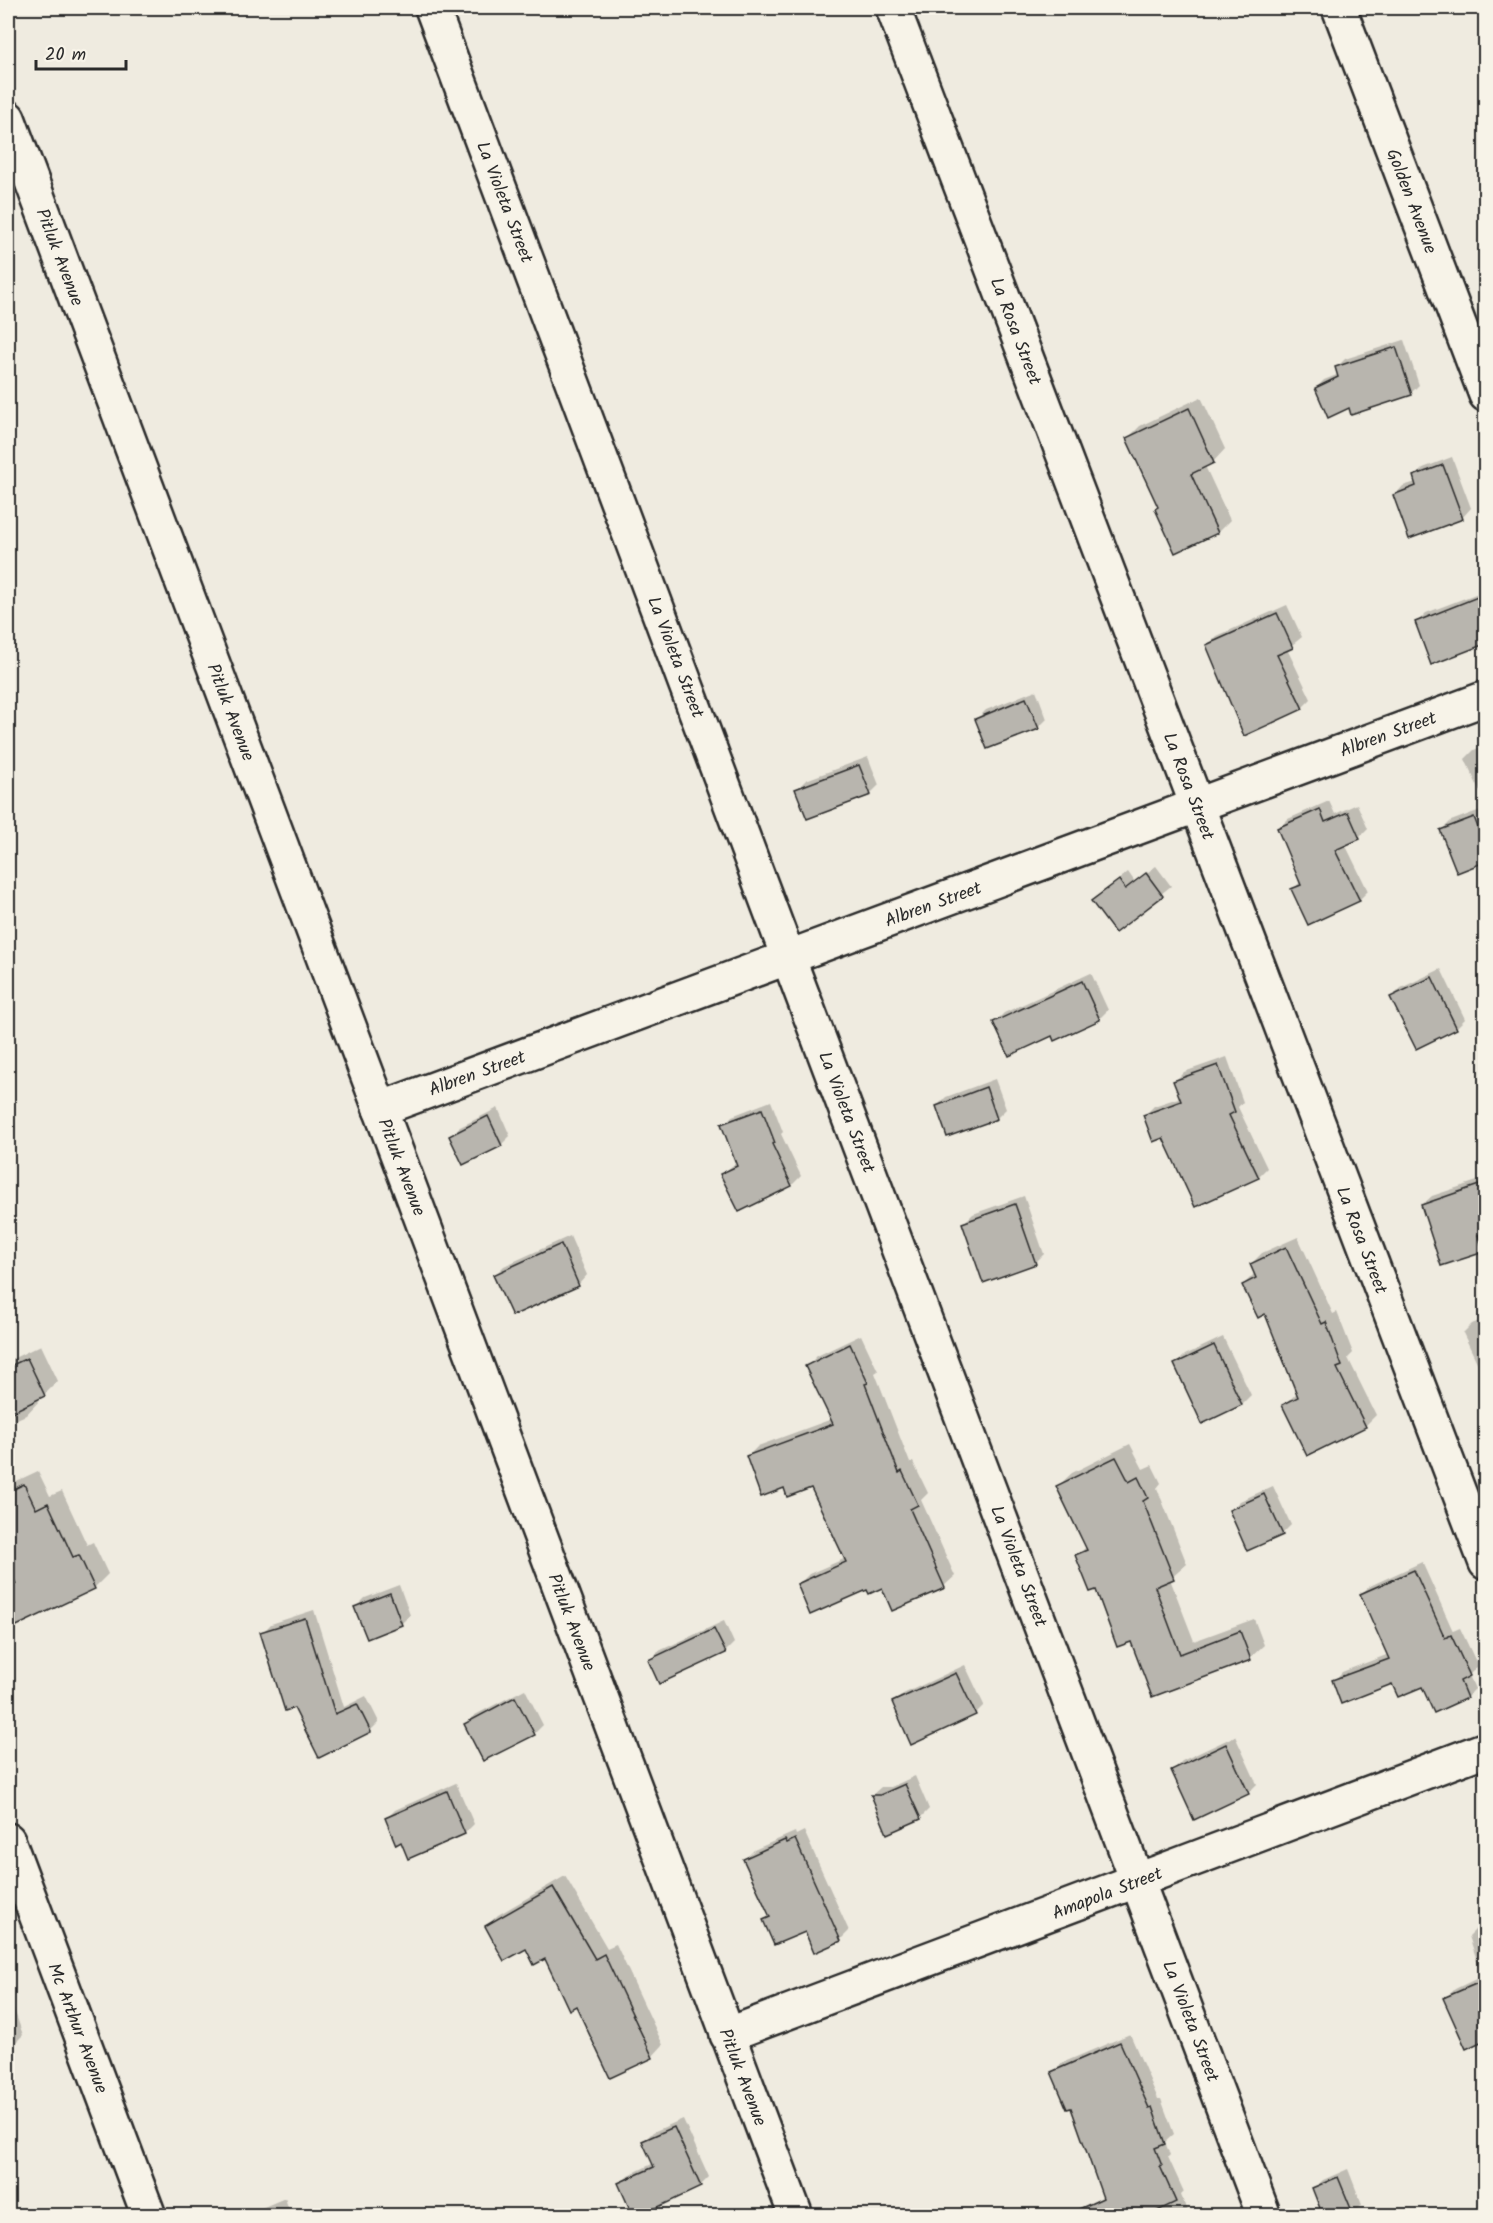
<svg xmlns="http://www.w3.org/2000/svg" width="1493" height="2223" font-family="Kalam,sans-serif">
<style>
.shadow{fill:#0003}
.building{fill:#b8b5ae;stroke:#2b2b2b;stroke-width:1.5}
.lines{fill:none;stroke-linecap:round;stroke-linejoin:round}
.street-casing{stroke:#2b2b2b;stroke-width:38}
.street{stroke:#f7f3e8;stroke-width:33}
.labels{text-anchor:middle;stroke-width:6;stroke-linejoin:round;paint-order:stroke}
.street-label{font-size:18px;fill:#2b2b2b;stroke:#f7f3e8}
</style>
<rect width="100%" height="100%" fill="#efebe0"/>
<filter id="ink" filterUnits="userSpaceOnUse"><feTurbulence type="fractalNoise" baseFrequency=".0167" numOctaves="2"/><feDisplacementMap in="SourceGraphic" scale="12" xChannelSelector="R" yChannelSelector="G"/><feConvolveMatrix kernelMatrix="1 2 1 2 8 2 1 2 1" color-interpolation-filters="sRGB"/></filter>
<g filter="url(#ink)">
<g class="shadow">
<path d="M1404,340L1419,385L1411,393L1349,406L1316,388L1324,380L1339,374L1337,367L1345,359Z"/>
<path d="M1201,397L1225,449L1213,462L1205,466L1230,520L1218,532L1128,438L1140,426Z"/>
<path d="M1452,457L1471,508L1462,518L1394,496L1403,486L1416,482L1414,477L1423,468Z"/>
<path d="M1486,590V642L1432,663L1417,622L1426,613Z"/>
<path d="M1287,605L1302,637L1287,649L1311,699L1302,708L1208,645L1217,636Z"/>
<path d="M1036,690L1047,719L1038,728L977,719L986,710Z"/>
<path d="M1486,745V797L1483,798L1465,759L1474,750Z"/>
<path d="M868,757L879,785L870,794L797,789L806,780Z"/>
<path d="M1329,801L1335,814L1357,804L1368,829L1359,838L1345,844L1368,891L1359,900L1293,890L1301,881L1279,828L1288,819Z"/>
<path d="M1483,809L1486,814V861L1458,871L1442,830L1451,821Z"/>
<path d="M1156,866L1171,886L1115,931L1093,901L1128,872L1135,882Z"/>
<path d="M1441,969L1465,1019L1456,1028L1392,997L1401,988Z"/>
<path d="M1091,973L1108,1010L1099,1019L1053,1034L995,1022L1004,1013Z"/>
<path d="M1227,1057L1243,1102L1238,1107L1267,1168L1258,1177L1164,1137L1145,1115L1154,1106L1181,1097L1175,1081L1184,1072Z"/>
<path d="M995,1079L1006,1109L997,1118L947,1135L937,1106L946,1097Z"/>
<path d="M771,1101L783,1132L781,1134L801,1176L792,1185L722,1174L737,1162L723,1125L732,1116Z"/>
<path d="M498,1108L510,1136L501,1145L463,1163L450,1136L460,1127Z"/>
<path d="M1486,1178V1248L1483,1250L1422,1205L1432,1196Z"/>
<path d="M1024,1196L1044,1254L1035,1263L964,1223L973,1214Z"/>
<path d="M570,1236L587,1275L578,1285L495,1275L504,1266Z"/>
<path d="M1298,1237L1333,1314L1337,1312L1353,1353L1348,1358L1376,1415L1365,1426L1284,1405L1298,1392L1266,1312L1243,1285L1255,1273L1251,1264L1262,1253Z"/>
<path d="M1486,1318V1381L1463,1333L1472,1324Z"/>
<path d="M861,1335L878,1371L875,1373L910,1463L913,1462L928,1493L921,1500L955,1576L944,1586L799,1584L809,1574L846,1558L812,1486H785L747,1457L758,1446L832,1419L807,1366L817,1356Z"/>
<path d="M1223,1337L1251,1395L1242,1404L1176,1364L1185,1355Z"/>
<path d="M41,1345L58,1381L44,1395L38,1398L39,1401L26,1415L8,1423V1361Z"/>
<path d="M1130,1444L1143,1469L1152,1465L1161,1483L1157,1488L1187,1564L1170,1579L1194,1641L1254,1619L1264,1645L1250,1658L1152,1695L1132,1640L1077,1556L1087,1546L1058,1486L1072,1473Z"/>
<path d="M38,1471L50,1496L62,1491L87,1545L93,1542L108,1574L94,1588L8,1628V1582L15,1579L8,1563V1485Z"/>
<path d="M1273,1486L1291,1525L1282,1534L1231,1510L1240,1501Z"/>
<path d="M1422,1562L1453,1631L1460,1628L1478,1666L1469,1675L1475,1689L1467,1697L1423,1685L1334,1681L1342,1672L1389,1654L1361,1594L1370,1586Z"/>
<path d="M399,1585L410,1615L401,1624L356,1607L365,1598Z"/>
<path d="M314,1610L344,1707L366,1696L379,1722L370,1731L319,1756L262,1633L271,1624Z"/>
<path d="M724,1621L734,1643L725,1652L650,1660L659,1651Z"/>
<path d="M965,1665L984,1705L975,1714L894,1703L903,1694Z"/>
<path d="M525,1689L543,1725L534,1734L466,1724L475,1715Z"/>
<path d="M1235,1736L1257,1784L1248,1793L1173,1770L1182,1761Z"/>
<path d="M915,1776L929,1809L920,1818L872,1795L881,1787H891Z"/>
<path d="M456,1783L474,1824L465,1833L409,1857L402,1840L386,1819L395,1810Z"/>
<path d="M804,1831L849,1931L840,1940L765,1920L770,1914L745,1859L754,1850L795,1832L796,1835Z"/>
<path d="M565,1876L607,1948L616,1944L663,2045L652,2057L577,2004L545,1956L486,1926L498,1915Z"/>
<path d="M1486,1924V2038L1467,2047L1445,1999L1455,1989L1482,1976L1469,1936L1479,1926Z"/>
<path d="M8,1992L23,2035L14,2044L8,2046Z"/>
<path d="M1130,2034L1158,2099H1161L1174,2134L1165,2142L1170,2155L1168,2157L1184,2192L1181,2195L1189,2216H1108L1104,2197L1072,2106L1053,2072L1062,2063Z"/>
<path d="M683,2119L709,2177L700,2186L620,2184L629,2175L654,2163L644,2141L653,2132Z"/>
<path d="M1348,2169L1362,2205L1353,2214L1314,2189L1323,2180Z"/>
<path d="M285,2198L291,2216H243Z"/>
</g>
<g class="building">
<path d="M1396,347L1412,395L1351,415L1349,408L1328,418L1315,388L1338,377L1335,367Z"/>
<path d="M1189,408L1214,463L1191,474L1218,533L1175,553L1155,509L1158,507L1126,438Z"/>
<path d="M1443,465L1463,519L1409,539L1393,495L1416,486L1413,476Z"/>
<path d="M1485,594V644L1431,665L1415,622Z"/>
<path d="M1277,613L1293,648L1277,655L1303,709L1244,736L1206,645Z"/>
<path d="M1026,698L1039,729L987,749L975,719Z"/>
<path d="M859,765L871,795L807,819L795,789Z"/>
<path d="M1320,809L1325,822L1348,812L1360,839L1335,850L1360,901L1308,925L1291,889L1301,885L1277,828Z"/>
<path d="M1474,817L1485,846V862L1457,873L1440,830Z"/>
<path d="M1146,873L1163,896L1115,933L1091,901L1119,880L1125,889Z"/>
<path d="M1432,977L1457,1029L1416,1049L1390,997Z"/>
<path d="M1082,981L1100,1020L1054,1041L1052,1036L1009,1056L993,1022Z"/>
<path d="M1218,1065L1235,1112L1229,1115L1259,1178L1195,1207L1163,1138L1153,1142L1143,1115L1181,1101L1173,1081Z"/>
<path d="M986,1087L997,1119L947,1137L936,1106Z"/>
<path d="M762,1109L775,1143L772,1144L792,1186L739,1212L720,1174L737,1166L721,1124Z"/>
<path d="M488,1116L502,1146L463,1165L449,1136Z"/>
<path d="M1479,1185L1485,1204V1233L1478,1235L1484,1252L1441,1266L1421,1205Z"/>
<path d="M1015,1204L1036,1264L983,1283L962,1223Z"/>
<path d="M561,1244L579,1286L512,1316L493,1275Z"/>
<path d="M1286,1247L1322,1324L1326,1322L1342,1366L1337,1368L1366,1427L1307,1456L1282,1405L1298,1397L1265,1314L1258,1318L1242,1285L1256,1278L1250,1264Z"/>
<path d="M850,1344L868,1383L865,1384L899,1473L902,1471L918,1505L910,1509L945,1588L892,1611L882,1588L869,1594L867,1590L810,1615L797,1584L846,1562L811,1488L787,1497L784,1488L761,1497L746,1456L833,1424L805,1366Z"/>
<path d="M1214,1345L1242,1405L1202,1424L1174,1364Z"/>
<path d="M27,1358L45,1396L8,1414V1367Z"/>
<path d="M1116,1457L1129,1482L1138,1477L1148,1498L1143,1501L1174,1579L1155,1587L1180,1654L1240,1631L1251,1660L1152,1697L1131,1642L1117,1647L1096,1590L1090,1592L1075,1555L1087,1550L1056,1486Z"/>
<path d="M24,1484L36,1509L48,1503L73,1557L79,1555L95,1589L8,1630V1588L16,1584L8,1566V1492Z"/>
<path d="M1264,1494L1283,1535L1247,1551L1229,1510Z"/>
<path d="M1414,1570L1445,1638L1451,1635L1470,1676L1460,1681L1467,1698L1434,1713L1422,1687L1398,1697L1392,1684L1341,1704L1332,1680L1389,1659L1360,1594Z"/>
<path d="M390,1593L402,1625L367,1639L354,1607Z"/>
<path d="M305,1618L335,1714L357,1704L371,1732L319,1758L294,1708L285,1711L260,1632Z"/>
<path d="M714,1629L726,1653L659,1684L648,1660Z"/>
<path d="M956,1673L976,1715L911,1745L892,1702Z"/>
<path d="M515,1697L535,1735L483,1761L464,1724Z"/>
<path d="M1226,1744L1249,1794L1194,1820L1171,1770Z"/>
<path d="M905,1784L921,1819L887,1834L871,1795H880Z"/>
<path d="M447,1791L465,1834L408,1859L401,1842L396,1845L385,1818Z"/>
<path d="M795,1839L841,1941L814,1953L805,1932L774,1945L763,1920L770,1917L743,1859L785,1840L787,1843Z"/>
<path d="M553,1887L595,1959L604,1954L653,2058L610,2078L576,2006L569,2010L545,1959L534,1965L526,1949L504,1961L485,1926Z"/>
<path d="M1485,1980V2040L1466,2049L1443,1998Z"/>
<path d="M1120,2042L1149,2108L1152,2107L1165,2144L1155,2148L1162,2166H1160L1176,2202L1147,2216H1064L1103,2198L1071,2108L1067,2109L1051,2072Z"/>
<path d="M674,2127L701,2187L639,2216H633L618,2183L654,2167L642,2141Z"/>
<path d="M1338,2177L1354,2216H1323L1312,2188Z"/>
</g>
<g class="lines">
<g class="street-casing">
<g id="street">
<path d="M432,8L788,957L1264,2216"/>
<path d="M893,8L1486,1563"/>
<path d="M1339,8L1486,395"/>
<path d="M8,118L796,2216"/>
<path d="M380,1109L1486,698"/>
<path d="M8,1840L149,2216"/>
<path d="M727,2035L1486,1749"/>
</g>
</g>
<use href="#street" class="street"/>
</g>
</g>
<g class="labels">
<g class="street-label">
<text transform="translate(1412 201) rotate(69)" y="6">Golden Avenue</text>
<text transform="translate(505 202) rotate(69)" y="6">La Violeta Street</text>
<text transform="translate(60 257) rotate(69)" y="6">Pitluk Avenue</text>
<text transform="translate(1016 331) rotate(69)" y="6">La Rosa Street</text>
<text transform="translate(676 657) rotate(69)" y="6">La Violeta Street</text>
<text transform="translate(231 712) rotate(69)" y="6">Pitluk Avenue</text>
<text transform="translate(1388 734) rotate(-20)" y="6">Albren Street</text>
<text transform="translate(1189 786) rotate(69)" y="6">La Rosa Street</text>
<text transform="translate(933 904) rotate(-20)" y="6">Albren Street</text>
<text transform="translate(477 1073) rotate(-20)" y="6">Albren Street</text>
<text transform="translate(847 1112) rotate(69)" y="6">La Violeta Street</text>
<text transform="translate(402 1167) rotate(69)" y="6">Pitluk Avenue</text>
<text transform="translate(1362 1240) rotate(69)" y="6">La Rosa Street</text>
<text transform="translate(1019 1566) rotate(69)" y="6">La Violeta Street</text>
<text transform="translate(572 1622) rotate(69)" y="6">Pitluk Avenue</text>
<text transform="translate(1107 1893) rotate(-21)" y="6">Amapola Street</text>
<text transform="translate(1191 2021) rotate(69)" y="6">La Violeta Street</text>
<text transform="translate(78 2028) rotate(69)" y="6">Mc Arthur Avenue</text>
<text transform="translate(743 2077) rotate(69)" y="6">Pitluk Avenue</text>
</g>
</g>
<rect width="1493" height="2223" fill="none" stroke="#f7f3e8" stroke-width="30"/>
<rect x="15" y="15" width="1463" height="2193" fill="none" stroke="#2b2b2b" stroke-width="2" filter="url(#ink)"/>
<path d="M36 60v9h90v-9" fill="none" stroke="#2b2b2b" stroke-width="3"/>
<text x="45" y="60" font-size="18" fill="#2b2b2b" stroke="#f7f3e8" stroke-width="4.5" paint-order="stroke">20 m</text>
</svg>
